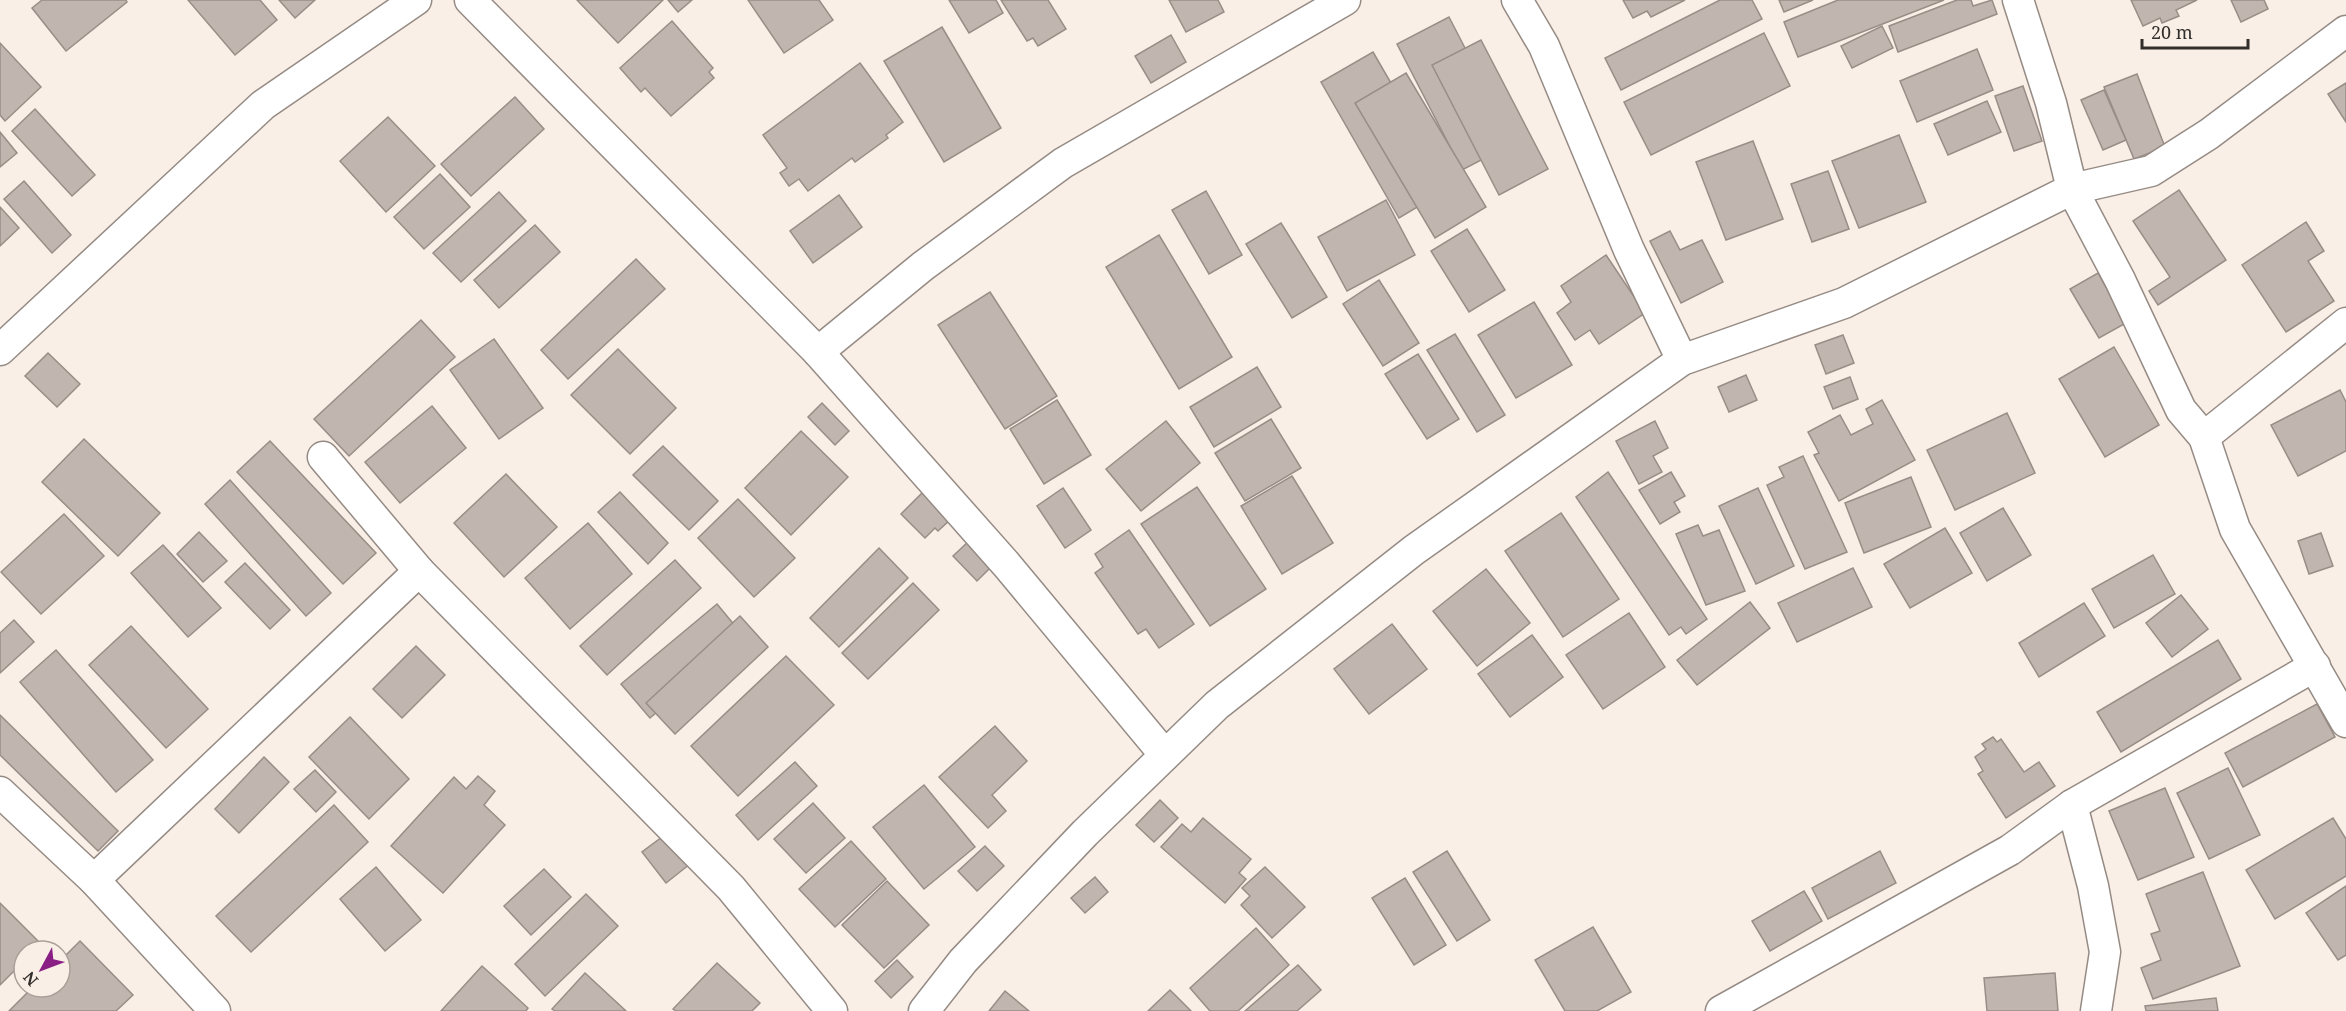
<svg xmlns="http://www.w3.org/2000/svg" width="2346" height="1011" font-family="'Noto Serif',serif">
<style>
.building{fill:#c1b6af;stroke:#988e87;stroke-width:1.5}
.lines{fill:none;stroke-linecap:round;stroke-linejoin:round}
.minor-casing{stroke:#958b84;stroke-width:33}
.minor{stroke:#fff;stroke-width:30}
</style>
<rect width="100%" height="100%" fill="#faefe7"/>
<g class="building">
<path d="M42,0H126L127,2L66,51L32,8Z"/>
<path d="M188,0H260L277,20L235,55Z"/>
<path d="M279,0H315L295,18Z"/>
<path d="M577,0H663L618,43Z"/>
<path d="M668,0H692L678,12Z"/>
<path d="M748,0H819L833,20L784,53Z"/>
<path d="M949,0H996L1003,13L969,33Z"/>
<path d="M1001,0H1048L1066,29L1038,46L1033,38L1027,41Z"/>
<path d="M1169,0H1218L1224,12L1186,32Z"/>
<path d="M1623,0H1685L1651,17L1647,11L1633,18Z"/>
<path d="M1720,0H1752L1762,19L1621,90L1605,58Z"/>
<path d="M1779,0H1813L1784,12Z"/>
<path d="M1838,0H1944L1798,57L1784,22Z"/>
<path d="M1957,0H1971L1973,6L1992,0L1997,14L1898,52L1889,26Z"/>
<path d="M2131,0H2197L2176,10L2179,16L2162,23L2160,18L2143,26Z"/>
<path d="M2231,0H2264L2268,9L2241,22Z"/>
<path d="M1449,17L1514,143L1462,170L1397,44Z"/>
<path d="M672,21L713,68L709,72L714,78L671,116L645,88L641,92L620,68Z"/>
<path d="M1882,26L1893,48L1852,68L1841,46Z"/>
<path d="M942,27L1001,128L944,162L884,61Z"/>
<path d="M1764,33L1790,86L1651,155L1624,102Z"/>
<path d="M1171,35L1186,62L1151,83L1135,56Z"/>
<path d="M1481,40L1548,169L1499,195L1432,65Z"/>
<path d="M0,43L41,87L5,121L0,115Z"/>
<path d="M1977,49L1993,90L1917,122L1900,81Z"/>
<path d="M1373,52L1451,187L1399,218L1321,82Z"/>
<path d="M860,63L903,122L886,135L888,138L855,162L852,158L808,191L799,179L789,186L780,173L787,168L763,135Z"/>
<path d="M1406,73L1486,207L1435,238L1355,103Z"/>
<path d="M2137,74L2165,147L2134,159L2104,87Z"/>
<path d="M2346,83V122L2328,94Z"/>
<path d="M2023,86L2042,141L2014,151L1995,96Z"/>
<path d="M2104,90L2126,140L2103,150L2081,100Z"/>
<path d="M515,97L544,129L471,196L441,164Z"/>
<path d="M1987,101L2001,132L1948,155L1934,124Z"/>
<path d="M35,109L95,175L72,196L12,131Z"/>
<path d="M388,117L435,166L386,212L340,161Z"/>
<path d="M0,132L17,153L0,167Z"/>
<path d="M1899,135L1926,202L1859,228L1832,161Z"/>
<path d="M1753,141L1783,219L1726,240L1696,162Z"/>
<path d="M1828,171L1849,229L1812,242L1791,184Z"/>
<path d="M440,174L470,207L424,249L394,217Z"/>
<path d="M24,181L71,235L52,253L4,199Z"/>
<path d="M2179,190L2226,260L2158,305L2149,291L2170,277L2133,221Z"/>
<path d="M1206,191L1242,255L1209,274L1172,210Z"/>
<path d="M499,192L526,221L461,282L433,253Z"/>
<path d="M839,195L862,227L813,263L790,231Z"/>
<path d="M1386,200L1415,255L1347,291L1318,237Z"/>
<path d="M0,207L19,228L0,246Z"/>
<path d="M2306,222L2324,251L2308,261L2334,301L2286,332L2242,265Z"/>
<path d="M1281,223L1327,297L1292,318L1246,244Z"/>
<path d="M535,225L560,252L499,308L474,280Z"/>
<path d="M1467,229L1505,290L1469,312L1431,251Z"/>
<path d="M1670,231L1680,250L1702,240L1723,282L1681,303L1650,241Z"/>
<path d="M1159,235L1232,357L1179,389L1106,267Z"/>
<path d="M1606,255L1645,313L1599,344L1590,330L1575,340L1557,313L1571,302L1561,286Z"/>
<path d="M636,259L665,289L568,379L541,350Z"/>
<path d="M2098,273L2126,323L2099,338L2070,289Z"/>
<path d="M1379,280L1419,343L1383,366L1343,304Z"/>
<path d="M990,292L1057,396L1005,429L938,325Z"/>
<path d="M1534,302L1572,365L1516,398L1478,335Z"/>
<path d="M421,320L455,357L349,456L314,419Z"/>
<path d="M1455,334L1505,415L1477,432L1427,350Z"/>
<path d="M1843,335L1854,363L1826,374L1815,345Z"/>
<path d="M494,339L543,408L499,439L450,370Z"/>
<path d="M2114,347L2159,425L2105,457L2059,379Z"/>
<path d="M618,349L676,408L630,454L571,395Z"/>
<path d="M48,353L80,384L57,407L25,376Z"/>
<path d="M1418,354L1459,419L1427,439L1385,374Z"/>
<path d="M1257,367L1281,407L1214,447L1190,407Z"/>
<path d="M1746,375L1757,400L1729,412L1718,387Z"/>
<path d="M1850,377L1858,399L1833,409L1824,387Z"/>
<path d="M2340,390L2346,402V451L2298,476L2271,425Z"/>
<path d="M1057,400L1091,455L1044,484L1010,429Z"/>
<path d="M1882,400L1915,460L1839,501L1814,455L1819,453L1808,432L1840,415L1851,435L1873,424L1866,409Z"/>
<path d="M822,403L849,431L835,445L808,417Z"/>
<path d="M432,406L466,448L400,503L365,462Z"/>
<path d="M2007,413L2035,473L1955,510L1927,450Z"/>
<path d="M1271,419L1301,468L1245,501L1215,453Z"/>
<path d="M1166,421L1200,463L1141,511L1106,469Z"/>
<path d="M1655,421L1668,448L1653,456L1662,472L1639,484L1616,441Z"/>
<path d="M801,431L848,477L791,535L745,488Z"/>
<path d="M84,439L160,513L118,556L42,482Z"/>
<path d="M270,441L376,553L343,584L237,472Z"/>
<path d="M663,446L718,501L689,530L633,475Z"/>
<path d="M1803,456L1847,552L1805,569L1767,485L1784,477L1779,467Z"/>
<path d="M1608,472L1707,619L1686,634L1681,627L1669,635L1576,497Z"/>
<path d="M1671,472L1685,496L1674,502L1680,512L1660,524L1639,490Z"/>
<path d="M506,474L557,527L504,577L454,523Z"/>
<path d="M1292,476L1333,543L1282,574L1241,506Z"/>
<path d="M1911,477L1931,527L1864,553L1845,503Z"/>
<path d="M230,480L331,593L306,616L205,504Z"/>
<path d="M1197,487L1266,589L1210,626L1141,524Z"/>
<path d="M1063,488L1091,530L1065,548L1037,506Z"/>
<path d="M1758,488L1794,566L1756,584L1719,506Z"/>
<path d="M620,492L668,543L648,564L598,512Z"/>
<path d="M922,493L951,519L938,531L935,528L925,538L901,514Z"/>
<path d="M738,499L795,558L754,597L698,538Z"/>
<path d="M2003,508L2031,555L1987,581L1960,533Z"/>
<path d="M1561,513L1619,599L1563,637L1505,551Z"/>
<path d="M64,514L104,556L41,614L1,572Z"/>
<path d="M588,523L632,574L570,629L525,578Z"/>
<path d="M1698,525L1703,536L1719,530L1745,591L1706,605L1676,534Z"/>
<path d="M1945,528L1972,573L1910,608L1884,564Z"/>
<path d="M1129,530L1194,624L1159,648L1146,629L1138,634L1095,573L1103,567L1095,554Z"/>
<path d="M199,532L227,561L203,582L177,554Z"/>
<path d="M2321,533L2333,566L2309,574L2298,541Z"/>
<path d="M970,540L993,565L977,581L953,556Z"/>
<path d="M163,545L221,608L188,637L131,573Z"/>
<path d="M879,548L908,578L839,647L810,618Z"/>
<path d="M2153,555L2175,594L2114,628L2092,589Z"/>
<path d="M675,560L701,588L607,675L580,646Z"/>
<path d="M245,563L290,610L270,629L225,582Z"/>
<path d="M1853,568L1872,607L1797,642L1778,603Z"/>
<path d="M1486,569L1530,623L1477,666L1433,611Z"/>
<path d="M913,583L939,610L868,679L842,653Z"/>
<path d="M2181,595L2208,629L2172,657L2146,623Z"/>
<path d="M1750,602L1770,628L1697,685L1677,660Z"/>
<path d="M2084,603L2105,636L2039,677L2019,643Z"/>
<path d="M717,604L745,638L650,718L621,684Z"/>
<path d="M1629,613L1665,667L1603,709L1566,655Z"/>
<path d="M740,616L768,647L675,734L646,703Z"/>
<path d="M14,620L34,642L0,673V633Z"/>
<path d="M1392,624L1427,669L1369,714L1334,669Z"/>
<path d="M131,626L208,709L166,748L89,665Z"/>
<path d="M1532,635L1563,677L1510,717L1478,674Z"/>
<path d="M2218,640L2241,679L2121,752L2097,712Z"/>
<path d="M416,646L445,675L402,718L373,689Z"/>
<path d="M56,650L153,760L116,792L20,682Z"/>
<path d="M786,656L834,705L738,796L691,746Z"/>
<path d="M2317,704L2335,737L2243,787L2225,753Z"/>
<path d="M0,715L118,831L98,851L0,755Z"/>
<path d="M350,717L409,779L369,819L309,757Z"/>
<path d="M995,726L1027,761L992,795L1006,811L988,828L939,777Z"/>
<path d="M1993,737L1997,742L2001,739L2024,772L2039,762L2055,786L2006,818L1978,774L1983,771L1975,757L1986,749L1982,744Z"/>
<path d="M264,757L289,782L239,833L215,809Z"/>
<path d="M795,762L817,786L758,840L736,815Z"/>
<path d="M2228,768L2260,835L2209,859L2177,793Z"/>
<path d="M315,770L336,792L316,812L294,789Z"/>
<path d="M478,776L495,791L484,805L505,825L443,893L391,846L454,777L466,789Z"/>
<path d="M924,785L975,847L924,889L873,827Z"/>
<path d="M2165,788L2194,857L2138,880L2109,811Z"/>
<path d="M1160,800L1178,818L1154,842L1136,825Z"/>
<path d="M813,803L845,838L806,873L774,839Z"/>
<path d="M334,805L368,842L251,952L216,916Z"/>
<path d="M1203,818L1251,859L1239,873L1246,879L1225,903L1161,847L1182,824L1191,832Z"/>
<path d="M2333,818L2346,839V876L2275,919L2246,870Z"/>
<path d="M666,834L690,864L666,883L642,852Z"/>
<path d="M851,841L886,879L835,927L799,889Z"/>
<path d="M985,846L1004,866L977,891L958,871Z"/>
<path d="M1447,851L1490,920L1457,941L1413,872Z"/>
<path d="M1880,851L1896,883L1828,919L1812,888Z"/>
<path d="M376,867L421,920L385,951L340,899Z"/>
<path d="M1265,867L1305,907L1272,938L1241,905L1250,896L1242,888Z"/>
<path d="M544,869L571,897L531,935L504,906Z"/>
<path d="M2203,872L2240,966L2153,999L2141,968L2161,960L2151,934L2160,931L2146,894Z"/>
<path d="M1095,877L1108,892L1085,913L1071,898Z"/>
<path d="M1405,878L1446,945L1414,965L1372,898Z"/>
<path d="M887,881L929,925L884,968L842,925Z"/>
<path d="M2346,886V955L2338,960L2306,913Z"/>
<path d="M1804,891L1822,921L1770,951L1752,921Z"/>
<path d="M586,894L618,926L545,996L515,964Z"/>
<path d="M0,903L41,944L34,951H24V961L0,985Z"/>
<path d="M1593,927L1631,992L1597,1011H1565L1535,960Z"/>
<path d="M1256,928L1289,965L1238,1011H1210L1190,988Z"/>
<path d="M80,941L133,995L116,1011H9L33,987H60V961Z"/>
<path d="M897,960L913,977L891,998L875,981Z"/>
<path d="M717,963L760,1003L752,1011H676L673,1009Z"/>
<path d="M1298,965L1321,990L1297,1011H1245Z"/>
<path d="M482,966L528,1008L526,1011H441Z"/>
<path d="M585,973L626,1011H555L552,1009Z"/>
<path d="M2055,973L2058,1011H1987L1984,978Z"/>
<path d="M1170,990L1191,1011H1148Z"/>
<path d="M1005,991L1029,1011H989Z"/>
<path d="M2216,998L2218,1011H2146L2145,1006Z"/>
</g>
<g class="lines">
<g class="minor-casing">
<g id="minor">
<path d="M470,0L818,352L1006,564L1165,755"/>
<path d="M1517,0L1544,46L1629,250L1682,360"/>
<path d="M2018,0L2051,103L2072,189L2120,280L2181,410L2204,437L2235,529L2346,722"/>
<path d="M0,350L263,105L416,0"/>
<path d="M818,352L923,266L1063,163L1345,0"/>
<path d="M2204,437L2346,323"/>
<path d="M323,457L419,571"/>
<path d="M0,792L94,880L215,1011"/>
<path d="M2072,805L2093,886L2105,952L2096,1011"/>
<path d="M94,880L419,571L731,888L832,1011"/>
<path d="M924,1011L963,961L1085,833L1217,705L1414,550L1682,360L1844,303L2072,189L2151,171L2209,134L2346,31"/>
<path d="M1721,1011L2010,850L2072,805L2315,666"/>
</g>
</g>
<use href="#minor" class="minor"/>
</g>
<g transform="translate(42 969) rotate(229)"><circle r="28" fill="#faefe7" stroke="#aaa19b" stroke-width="1.5"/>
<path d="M0-4.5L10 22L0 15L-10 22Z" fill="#891f85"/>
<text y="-9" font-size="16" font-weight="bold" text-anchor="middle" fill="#312d2a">N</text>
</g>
<path d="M2142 39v9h106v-9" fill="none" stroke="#312d2a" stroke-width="3"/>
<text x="2151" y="39" font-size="18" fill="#312d2a" stroke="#faefe7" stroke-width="4.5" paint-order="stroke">20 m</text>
</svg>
